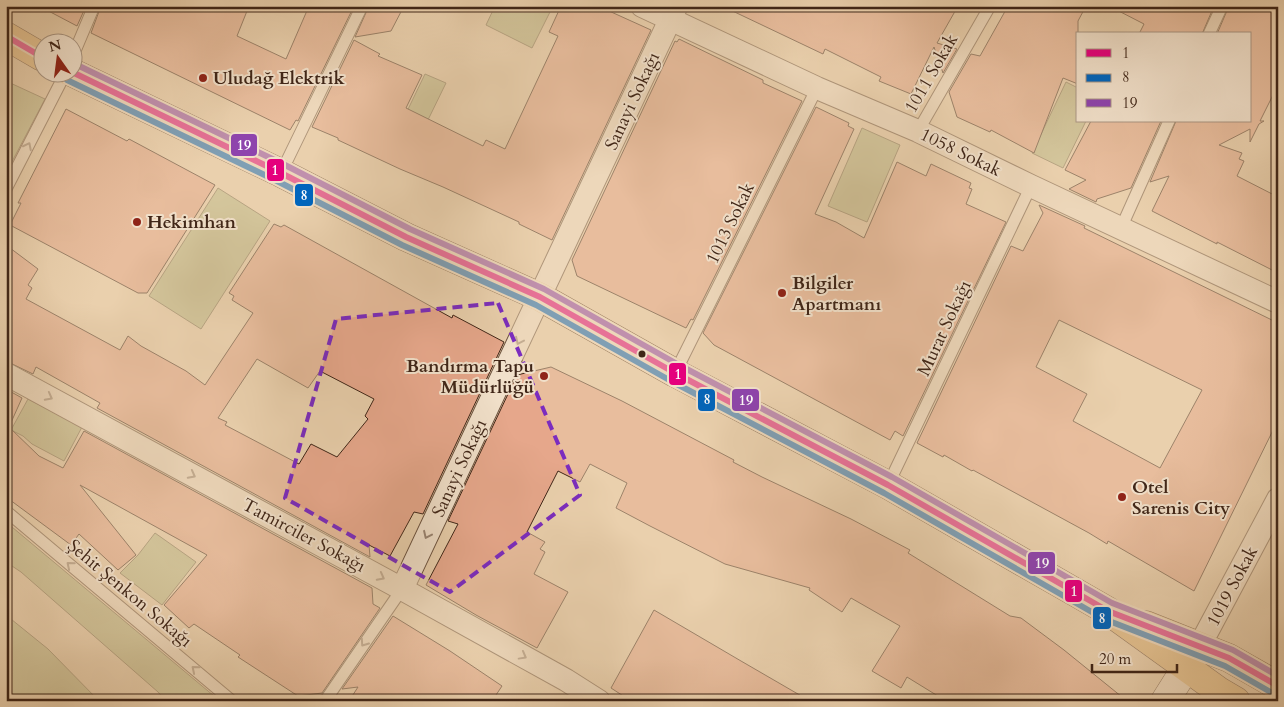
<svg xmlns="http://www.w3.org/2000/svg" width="1284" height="707" font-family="Cardo,serif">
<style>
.green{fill:#baba88;stroke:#7d7050}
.building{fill:#e6a78b;stroke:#402618;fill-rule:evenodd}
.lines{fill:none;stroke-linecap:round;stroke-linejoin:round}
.lane-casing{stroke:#6a503d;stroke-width:13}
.street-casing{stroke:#6a503d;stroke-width:24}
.secondary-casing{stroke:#402618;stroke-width:29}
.primary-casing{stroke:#402618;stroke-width:29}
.lane{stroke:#f1e0ca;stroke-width:11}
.street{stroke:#f1e0ca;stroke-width:22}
.secondary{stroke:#f1e0ca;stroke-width:28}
.primary{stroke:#e5b876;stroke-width:28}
.bus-1-casing{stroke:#f1e0ca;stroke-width:10}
.bus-2-casing{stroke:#f1e0ca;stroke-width:10}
.bus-3-casing{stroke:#f1e0ca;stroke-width:10}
.bus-1{stroke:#e5007d;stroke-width:6}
.bus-2{stroke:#0065bd;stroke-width:6}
.bus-3{stroke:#8e44ad;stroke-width:6}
.oneway{stroke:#988371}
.marked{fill:none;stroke:#7b2cbf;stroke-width:4;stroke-dasharray:10 6;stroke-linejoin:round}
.poi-dot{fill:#8f2418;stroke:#f1e0ca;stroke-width:2}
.bus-dot{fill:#402618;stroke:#f1e0ca;stroke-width:2}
.labels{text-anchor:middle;stroke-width:4;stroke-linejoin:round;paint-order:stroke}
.street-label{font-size:18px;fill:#402618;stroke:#f1e0ca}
.poi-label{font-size:18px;font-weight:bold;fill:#402618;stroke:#f1e0ca;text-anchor:start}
.line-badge{stroke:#f1e0ca;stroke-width:2}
.badge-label{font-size:14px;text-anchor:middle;font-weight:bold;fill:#fff}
</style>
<rect width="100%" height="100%" fill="#ead0ad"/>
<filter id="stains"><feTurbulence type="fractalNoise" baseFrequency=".004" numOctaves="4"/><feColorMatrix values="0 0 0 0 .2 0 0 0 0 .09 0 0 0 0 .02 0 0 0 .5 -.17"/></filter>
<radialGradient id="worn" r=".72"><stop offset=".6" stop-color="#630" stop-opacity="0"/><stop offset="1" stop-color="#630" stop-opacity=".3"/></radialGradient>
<g class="green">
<path d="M495,6H553L532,48L486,25Z"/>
<path d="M425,74L446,83L405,167L385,157Z"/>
<path d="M6,81L45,99L6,173Z"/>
<path d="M1066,82L1078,88V121H1086L1063,168L1032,153Z"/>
<path d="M862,128L900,145L867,222L828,206Z"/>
<path d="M218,188L270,221L201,329L149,296Z"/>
<path d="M28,399L82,427L64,461L32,444L23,436L11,430Z"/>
<path d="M6,522L220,701H166L158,692L21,572L6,562Z"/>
<path d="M155,533L196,562L162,605L120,573L138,555Z"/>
<path d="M6,615L48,649L99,701H6Z"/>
</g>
<g class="building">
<path d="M39,6H86L77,26Z"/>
<path d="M101,6H249L237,36L286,59L309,6H354L298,121L296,120L290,130L91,33Z"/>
<path d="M369,6H404L391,31L355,37Z"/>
<path d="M561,6H598L651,30L552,240L519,224V222L443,187L400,169L338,140V138L312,127L354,40L380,54L378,56L422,75L406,108L483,146L486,140L505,149L558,36L549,32Z"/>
<path d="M722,6H958L937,43L957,49L943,73L934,47L911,94L879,81L881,77L825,49L823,54Z"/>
<path d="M1008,6H1086L1078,21V84L1063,78L1034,153L991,130L990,132L957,117L949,92L971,54L980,56Z"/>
<path d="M1109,6H1214L1202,34H1139L1144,24Z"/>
<path d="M1229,6H1278V85L1260,121H1264L1259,124L1250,142V129L1219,145L1242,153L1239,159L1244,161L1237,176L1278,197V273L1217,242V244L1152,211L1169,176L1150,182L1176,121H1250V34H1217Z"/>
<path d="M679,39L763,80V83L802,101L693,320L691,319L686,328L577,276L572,260L675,41L677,42Z"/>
<path d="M816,107L849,123L848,126L854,129L815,214L836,222L864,238L897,162L926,176L931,164L971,183L969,188L972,189L966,204L1006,222L903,436L895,431L890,440L714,345L703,333Z"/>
<path d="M66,109L127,141L129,139L215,185L147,293H138L10,225L21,203H18Z"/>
<path d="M1091,121H1161L1131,188L1097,199L1096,202L1069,189L1086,180L1065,170Z"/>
<path d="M1039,205L1085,226L1084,228L1278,323V420L1194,591L1108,541L1107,544L1089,533L973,470L972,471L944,455L943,457L917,443L1011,246L1023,251L1043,213ZM1059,320L1202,390L1160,468L1073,421L1087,394L1036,367Z"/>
<path d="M274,224L281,227L284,225L452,318L453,315L504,342L423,514L414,512L390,556L369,545L370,557L97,408L100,403L36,367L33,374L6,361V245L38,269L28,285L32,288L26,299L120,350L128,336L141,346L186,371L205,385L253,313L232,300L234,296L229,293ZM257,359L308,388L320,371L374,399L365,416L368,419L337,457L311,444L299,464L225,425L227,422L218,418Z"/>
<path d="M551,367L622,401L734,460L733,462L762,477L851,519L910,550L908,553L1010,616L1021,618L1064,650L1127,701H946L907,677L901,688L872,671L900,626L851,598L842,612L809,590L810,588L725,564L650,526L616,508L627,483L590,464L580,482L558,471L527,532L545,542L540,549L545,552L534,574L568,592L537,648L476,615L426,585L458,524L448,521L517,375Z"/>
<path d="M6,389L22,398L9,427L39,456L63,468L84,431L372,588L373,604L380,608L322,693L298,696L238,657L240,655L194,624L189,628L164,605L207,555L80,485L136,555L118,570L79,534L71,545L6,497Z"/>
<path d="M654,610L741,661L810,701H631L611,688Z"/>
<path d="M393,616L450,651L502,686L492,701H349L358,687L342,689Z"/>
</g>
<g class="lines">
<g class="lane-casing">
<g id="lane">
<path d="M1209,34L1222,6"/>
<path d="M72,58L94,6"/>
<path d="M918,131L990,6"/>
<path d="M281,173L362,6"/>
<path d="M6,189L66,72"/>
<path d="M1121,228L1169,121"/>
<path d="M675,373L817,88"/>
<path d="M888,485L1031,186"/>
<path d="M6,511L232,701"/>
<path d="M325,701L402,589"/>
</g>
</g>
<g class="street-casing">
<g id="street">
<path d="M642,6L817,88L918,131L1031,186L1278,302"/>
<path d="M6,374L402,589L566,680L599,701"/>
<path d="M402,589L676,7"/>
<path d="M1199,647L1278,499"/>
</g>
</g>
<g class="secondary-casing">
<path id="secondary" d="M1165,701L1199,647"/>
</g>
<g class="primary-casing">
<g id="primary">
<path d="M6,36L42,57"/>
<path d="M71,72L281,173L406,237L540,297L675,373L888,485L1108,611L1219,691L1236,701"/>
<path d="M1146,625L1229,658L1278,686"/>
</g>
</g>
<use href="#lane" class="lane"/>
<use href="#street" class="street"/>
<use href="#secondary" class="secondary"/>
<use href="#primary" class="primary"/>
<g class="bus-1-casing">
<g id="bus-1">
<path d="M6,36L42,57"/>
<path d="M72,72L281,173L406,237L540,297L675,373L888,485L1108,611L1229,658L1278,686"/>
</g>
</g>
<g class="bus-2-casing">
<path id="bus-2" d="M67,80L277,181L402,245L536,305L671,381L884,493L1104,619L1225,666L1274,694"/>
</g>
<g class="bus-3-casing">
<path id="bus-3" d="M75,64L285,165L410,229L544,289L679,365L892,477L1112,603L1233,650L1278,676"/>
</g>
<use href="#bus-1" class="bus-1"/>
<use href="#bus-2" class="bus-2"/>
<use href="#bus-3" class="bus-3"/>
</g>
<defs><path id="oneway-chevron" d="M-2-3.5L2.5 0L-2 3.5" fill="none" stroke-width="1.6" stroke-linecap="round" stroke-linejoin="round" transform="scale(1.25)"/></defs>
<g class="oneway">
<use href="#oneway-chevron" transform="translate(28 146) rotate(-63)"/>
<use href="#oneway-chevron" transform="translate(519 341) rotate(115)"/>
<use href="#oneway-chevron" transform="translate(49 397) rotate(28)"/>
<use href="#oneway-chevron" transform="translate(192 475) rotate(28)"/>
<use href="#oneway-chevron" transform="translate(427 535) rotate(115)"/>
<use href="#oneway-chevron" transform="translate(70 565) rotate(-140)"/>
<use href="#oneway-chevron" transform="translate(381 577) rotate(28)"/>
<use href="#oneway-chevron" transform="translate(364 643) rotate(125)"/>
<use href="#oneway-chevron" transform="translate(523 656) rotate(29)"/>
<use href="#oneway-chevron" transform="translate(195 669) rotate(-140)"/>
</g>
<path d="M0 0H1284V707H0ZM498,303L580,495L450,592L285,498L336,319Z" fill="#ead0ad" fill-opacity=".55" fill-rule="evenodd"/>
<path class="marked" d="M498,303L580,495L450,592L285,498L336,319Z"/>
<g class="poi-dot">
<circle cx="203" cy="78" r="5"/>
<circle cx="137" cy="222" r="5"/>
<circle cx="782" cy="293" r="5"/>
<circle cx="544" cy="376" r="5"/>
<circle cx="1122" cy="497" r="5"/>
</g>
<circle class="bus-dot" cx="642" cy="354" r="4.5"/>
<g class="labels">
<g class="street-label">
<text transform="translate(931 73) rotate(-60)" y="6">1011 Sokak</text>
<text transform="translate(632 101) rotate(-65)" y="6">Sanayi Sokağı</text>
<text transform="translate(961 152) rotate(26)" y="6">1058 Sokak</text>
<text transform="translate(730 223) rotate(-64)" y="6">1013 Sokak</text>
<text transform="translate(944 328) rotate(-65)" y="6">Murat Sokağı</text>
<text transform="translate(459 468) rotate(-65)" y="6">Sanayi Sokağı</text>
<text transform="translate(304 535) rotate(28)" y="6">Tamirciler Sokağı</text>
<text transform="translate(1232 586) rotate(-62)" y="6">1019 Sokak</text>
<text transform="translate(130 593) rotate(40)" y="6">Şehit Şenkon Sokağı</text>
</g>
<g class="poi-label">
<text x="213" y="84">Uludağ Elektrik</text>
<text x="147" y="228">Hekimhan</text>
<text x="792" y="289">Bilgiler<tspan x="792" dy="21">Apartmanı</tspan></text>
<text x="534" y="372" text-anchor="end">Bandırma Tapu<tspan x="534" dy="21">Müdürlüğü</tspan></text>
<text x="1132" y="493">Otel<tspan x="1132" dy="21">Sarenis City</tspan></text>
</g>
</g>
<g class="line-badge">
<rect x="230" y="133" width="28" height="24" rx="5" fill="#8e44ad"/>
<rect x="266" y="158" width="19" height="24" rx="5" fill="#e5007d"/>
<rect x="294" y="183" width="20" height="24" rx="5" fill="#0065bd"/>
<rect x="668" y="362" width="19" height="24" rx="5" fill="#e5007d"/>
<rect x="697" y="388" width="19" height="24" rx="5" fill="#0065bd"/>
<rect x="731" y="388" width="29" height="24" rx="5" fill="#8e44ad"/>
<rect x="1027" y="551" width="29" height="24" rx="5" fill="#8e44ad"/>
<rect x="1064" y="579" width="19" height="24" rx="5" fill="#e5007d"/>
<rect x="1092" y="606" width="20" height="24" rx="5" fill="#0065bd"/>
</g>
<g class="badge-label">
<text x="244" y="150">19</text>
<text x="275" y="175">1</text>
<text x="304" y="200">8</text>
<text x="678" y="379">1</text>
<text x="707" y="404">8</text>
<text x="746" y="405">19</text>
<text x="1042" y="568">19</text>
<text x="1074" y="596">1</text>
<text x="1102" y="623">8</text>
</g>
<rect width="1284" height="707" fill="none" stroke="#ead0ad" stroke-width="25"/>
<rect x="8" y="8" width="1269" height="692" fill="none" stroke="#402618" stroke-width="2.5"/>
<rect x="12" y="12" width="1259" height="682" fill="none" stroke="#402618"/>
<rect x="1076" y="32" width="175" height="90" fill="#f1e0ca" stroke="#aa9683"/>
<rect x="1086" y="49" width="25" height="8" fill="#e5007d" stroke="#aa9683"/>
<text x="1122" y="58" font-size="15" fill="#402618">1</text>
<rect x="1086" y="74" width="25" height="8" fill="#0065bd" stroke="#aa9683"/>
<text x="1122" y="82" font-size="15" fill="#402618">8</text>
<rect x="1086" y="99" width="25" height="8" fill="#8e44ad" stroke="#aa9683"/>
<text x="1122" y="108" font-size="15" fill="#402618">19</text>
<g transform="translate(58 58) rotate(346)"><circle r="24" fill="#f1e0ca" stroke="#aa9683"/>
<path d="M0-4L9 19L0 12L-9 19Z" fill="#8f2418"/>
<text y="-8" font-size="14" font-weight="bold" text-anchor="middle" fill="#402618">N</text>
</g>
<path d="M1092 664v8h85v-8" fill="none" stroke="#402618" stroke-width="2.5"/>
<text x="1099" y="664" font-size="15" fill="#402618" stroke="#f1e0ca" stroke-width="4" paint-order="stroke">20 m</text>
<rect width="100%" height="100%" filter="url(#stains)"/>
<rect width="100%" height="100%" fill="url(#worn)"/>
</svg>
